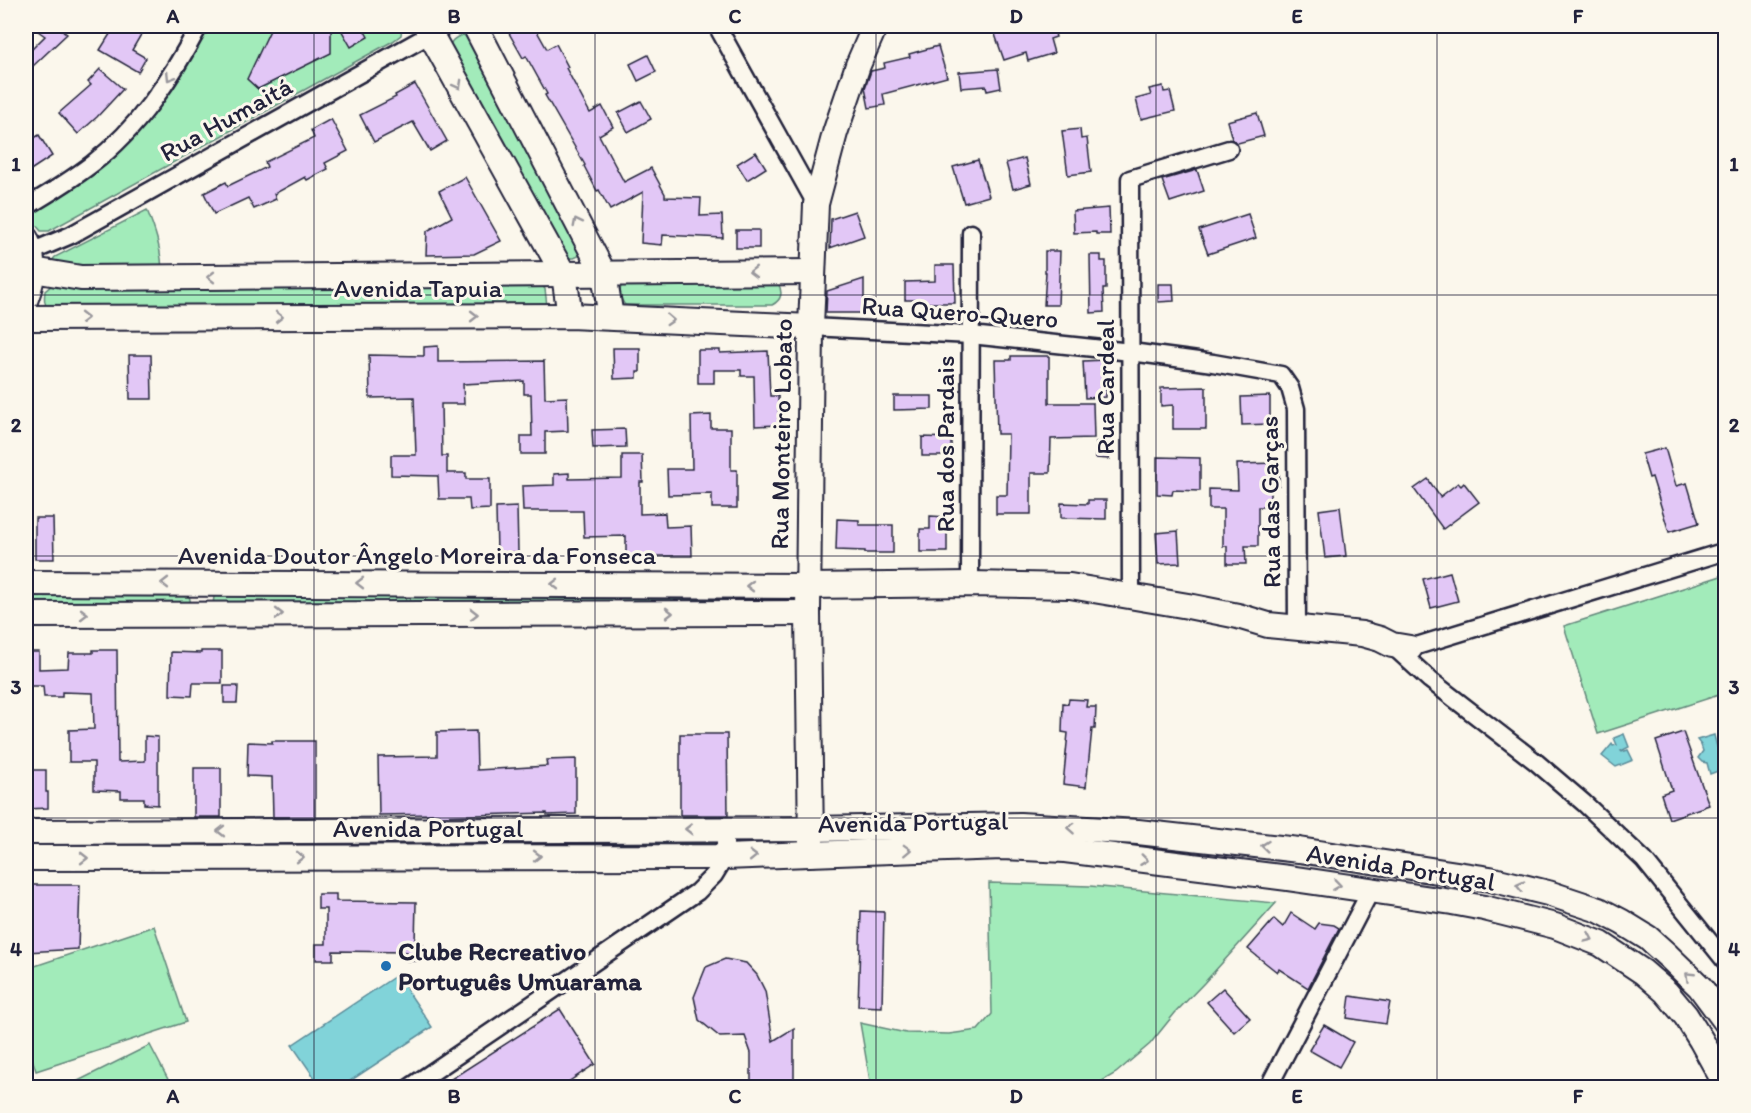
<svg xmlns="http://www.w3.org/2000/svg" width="1751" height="1113" font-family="Itim,sans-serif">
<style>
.green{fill:#a2ebba;stroke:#62867a;stroke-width:1.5}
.water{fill:#81d3d9;stroke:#5b8c9a;stroke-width:1.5}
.building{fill:#e2c7f6;stroke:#22223b;stroke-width:1.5}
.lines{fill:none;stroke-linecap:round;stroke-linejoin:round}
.street-casing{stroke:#22223b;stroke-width:21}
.secondary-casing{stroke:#22223b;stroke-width:28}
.street{stroke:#fbf7ec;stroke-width:16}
.secondary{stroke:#fbf7ec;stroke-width:24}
.oneway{stroke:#99979c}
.grid{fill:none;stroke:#22223b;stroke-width:1.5;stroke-opacity:0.55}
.poi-dot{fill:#1f6fb2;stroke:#fbf7ec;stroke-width:2}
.labels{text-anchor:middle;stroke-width:6;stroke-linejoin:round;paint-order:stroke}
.street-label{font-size:26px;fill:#22223b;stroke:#fbf7ec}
.poi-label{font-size:26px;font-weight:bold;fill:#22223b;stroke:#fbf7ec;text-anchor:start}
.neatline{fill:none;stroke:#22223b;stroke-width:2}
.grid-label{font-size:20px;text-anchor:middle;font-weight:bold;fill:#22223b}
</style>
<rect width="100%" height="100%" fill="#fbf7ec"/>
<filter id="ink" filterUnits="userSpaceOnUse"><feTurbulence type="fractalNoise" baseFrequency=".0167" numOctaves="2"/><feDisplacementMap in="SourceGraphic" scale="12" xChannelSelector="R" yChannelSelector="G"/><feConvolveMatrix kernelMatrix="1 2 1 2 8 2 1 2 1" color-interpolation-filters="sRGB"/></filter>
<g filter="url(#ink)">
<g class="green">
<path d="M208,26H402L401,35L393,41L49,231H41L35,224L32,215L56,196L165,98L181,75Z"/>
<path d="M463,35L471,38L581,255L574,258H567L448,50C451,41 453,38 463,35Z"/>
<path d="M147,210C155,230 161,248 162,270L58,272L50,263L55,257Z"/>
<path d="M623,282L778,283C783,292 782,300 772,305H625C619,297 618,292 623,282Z"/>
<path d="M51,286H542L545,289L547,306L49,312C44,304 44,299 45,291Z"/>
<path d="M1721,576L1726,590L1725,693L1598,734L1564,626Z"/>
<path d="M791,591V607L213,604L214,597L217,592Z"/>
<path d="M26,594L189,595L191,605L26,610Z"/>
<path d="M489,838L490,847L26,850V841Z"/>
<path d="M508,838H777V847H509Z"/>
<path d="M989,883L1090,886L1276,903L1204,983L1175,1013L1150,1044L1116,1073L1092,1087H1059L1054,1084L1050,1088L871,1087L860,1023L906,1033L949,1034L978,1030L992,1014Z"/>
<path d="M154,926L186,1022L36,1071L26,1039V969Z"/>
<path d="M150,1045L172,1087H66Z"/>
</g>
<g class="water">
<path d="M1624,734L1629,747L1621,751L1622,752L1628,750L1633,760L1616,767L1602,756L1612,744L1613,746L1617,745L1614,738Z"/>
<path d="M1714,735L1717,747L1719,746L1720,750L1725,746V752L1722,753L1723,755L1719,758L1723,769L1710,774L1707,763L1702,762L1698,758L1703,751L1701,745L1697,740Z"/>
<path d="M397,975L432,1027L341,1087H321L292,1045Z"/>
</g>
<g class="building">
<path d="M31,26H57L67,34L33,66L26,58V55L45,36Z"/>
<path d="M115,26H146L132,50L146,58L138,72L100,50Z"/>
<path d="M272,26H331V53L258,89L247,79Z"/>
<path d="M339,26H362L368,37L351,47Z"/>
<path d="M505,26H534L547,49L556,44L568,67L566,68L590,113L602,106L613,127L599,135L624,182L651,168L665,194V197L701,198L700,216L722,215L723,238L663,235L662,245L641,243L643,192L610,210L599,190L597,191L584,166L585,165L545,95L547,94L526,56L523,58Z"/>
<path d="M992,26H1053L1056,37L1050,39L1054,53L1028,61L1026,53L1004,60Z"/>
<path d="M938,46L947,77L883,94L885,105L869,108L865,88L871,71L885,68L884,63L910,57L909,54Z"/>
<path d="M648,55L656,72L638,81L630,64Z"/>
<path d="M100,69L123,89L97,117L78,134L59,113L91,85L88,82Z"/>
<path d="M998,69L1001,88L987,91L986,86L961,88L959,72Z"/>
<path d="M415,84L447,141L430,151L413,122L374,142L360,115L396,97L395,95Z"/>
<path d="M1163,86L1164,92L1170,91L1175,111L1141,119L1136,99L1151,95L1149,89Z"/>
<path d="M641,101L651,119L628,132L618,113Z"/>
<path d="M1257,113L1264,136L1238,143L1232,139L1227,121Z"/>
<path d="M331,119L348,151L325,163L328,169L307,180L305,177L274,194L276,199L254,209L248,198L214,214L204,193L226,182L228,186L267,167L265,162L314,138L311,130Z"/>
<path d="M1080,129L1081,139L1087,138L1091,172L1068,175L1062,131Z"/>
<path d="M39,135L52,156L26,173V143Z"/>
<path d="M756,152L766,168L747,180L737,164Z"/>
<path d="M1025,158L1031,184L1013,189L1006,163Z"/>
<path d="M978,160L989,196L964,203L953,167Z"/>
<path d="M1197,170L1204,191L1170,202L1162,180Z"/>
<path d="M465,177L501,241L474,254L426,255L427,231L452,217L439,191Z"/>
<path d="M1109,208L1110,234H1096V232L1074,233L1073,211Z"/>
<path d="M855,211L864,236L830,248L831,219Z"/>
<path d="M1248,214L1256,238L1208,254L1199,230Z"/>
<rect x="736" y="230" width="23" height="18"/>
<path d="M1045,251H1060L1058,305H1044L1046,272H1045Z"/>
<path d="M1090,255H1101V261H1106V289H1103L1104,312L1091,313Z"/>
<path d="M935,265H954L955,303H919V300H905V282L935,281Z"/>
<path d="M864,279V313H826L827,291Z"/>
<path d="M1158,284H1173L1174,301L1158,302Z"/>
<path d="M438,346V362L544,361L545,398L567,397L568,431L545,432V454H521V436H532L531,394H524V381L463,384L464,404H441L442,456H447V473H466V479H490V509L470,510L469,499H439L438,476L391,475V455H416L414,397L370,398L369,355L424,356V347Z"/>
<path d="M613,348H640V372H637V378L614,379Z"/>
<path d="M698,350H720V353L768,351L770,396H778L779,425L755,426L754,376H741V370H714V383H698Z"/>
<path d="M129,355H151L152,399H130Z"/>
<path d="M1011,356H1049V403H1093L1094,438L1051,439L1050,473H1031V514H996V495H1007L1008,434H997L995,360H1011Z"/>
<path d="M1105,360L1106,397L1085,398L1083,361Z"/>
<path d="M1206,387V429H1173V405L1161,406V388Z"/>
<path d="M894,396H932V409L894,410Z"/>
<path d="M1270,396V424L1242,425L1241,397Z"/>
<path d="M711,415V428H731V470H737V508H712V494L668,495L667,469H692L691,416Z"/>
<path d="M625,429L626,447L593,448L592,430Z"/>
<path d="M922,437L951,438V456H922Z"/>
<path d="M1096,442H1109V459L1095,458Z"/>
<path d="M1665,448L1676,486L1687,483L1699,523L1669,532L1652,477L1649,478L1642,454Z"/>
<path d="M622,455H642L643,482H640V514L665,513L666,527L691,526L692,556H626V536L584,537L583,511H523L522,486L554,485V474L569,473V479L622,478Z"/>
<path d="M1157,457L1200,458V491L1173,490L1172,495L1157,494Z"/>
<path d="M1279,463V485H1270V507H1258V546H1245L1246,564H1227V546H1223V509H1209V489L1238,490L1237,464Z"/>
<path d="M1428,479L1440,497L1458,483L1461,486L1464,483L1479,502L1443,529L1414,489Z"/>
<path d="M1088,500H1106V519L1061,518V503L1088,504Z"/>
<path d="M517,507L518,552L497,553L496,508Z"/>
<path d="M1340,507L1346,556L1325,558L1319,510Z"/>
<path d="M930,516L947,517V552H920V529H930Z"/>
<path d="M35,518H53L54,559H35Z"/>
<path d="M837,519L859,520V525H893V553H865V551L836,550Z"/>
<path d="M1178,531L1180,563L1158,564L1156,533Z"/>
<path d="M1450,572L1458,601L1431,608L1423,579Z"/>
<path d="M93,650H117L118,762L145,761V736L158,737V805L144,804V798H121V791L94,790V762H69V730L94,729L93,693L62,692V697H44L43,686H26V652H39V669L68,668L69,653H93Z"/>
<path d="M201,651H222V683H193L192,696L170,695L171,652L201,653Z"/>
<path d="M224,686H238L237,703H224Z"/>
<path d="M1069,699L1087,700L1086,707H1096L1095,729H1092L1086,787L1063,784L1068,733L1062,732L1063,703L1068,704Z"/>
<path d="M476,731L477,770L547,766L546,760L576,759V814L547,815V813L438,816V814L379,815L378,757L437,756V732Z"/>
<path d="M1683,732L1709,805L1669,819L1661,794L1672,790L1656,741Z"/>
<path d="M680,734H727L728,815H680Z"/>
<path d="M272,741H315V817H273L272,777L247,776L248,742L272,743Z"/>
<rect x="194" y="768" width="27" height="49"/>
<path d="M26,770H46V792H48V808L26,809Z"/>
<path d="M26,885H80L78,949L26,952Z"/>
<path d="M318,894H336V901L416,902L415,944H423V961H407V952L333,951V960H316V944H326V909H318Z"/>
<path d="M861,911L884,912L882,1007L858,1006Z"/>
<path d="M1291,913L1315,929L1319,923L1334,925L1339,928L1308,988L1279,969L1277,972L1248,949L1274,919L1283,927Z"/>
<path d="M725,959L746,963L757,975L765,991L773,1041L794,1028V1088H751V1053L745,1036L720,1037L699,1020L694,997L706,967Z"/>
<path d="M1223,988L1250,1018L1234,1032L1207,1002Z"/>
<path d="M1350,996L1390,1002L1386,1024L1347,1018Z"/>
<path d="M560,1009L595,1064L559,1088H437Z"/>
<path d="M1324,1025L1353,1042L1339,1067L1309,1050Z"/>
</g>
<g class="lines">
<g class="street-casing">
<g id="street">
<path d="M717,26L816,204"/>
<path d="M26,207C48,194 71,180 92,164C139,128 172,77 199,26"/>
<path d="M31,252L71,235L445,26"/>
<path d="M811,327L971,335L1131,352L1213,363L1281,375L1290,388L1296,409L1297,629"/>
<path d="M970,584L971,233"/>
<path d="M1131,596L1130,179L1229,149"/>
<path d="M1393,646L1430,680L1536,762L1584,803L1644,860L1726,962"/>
<path d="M1410,648L1726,551"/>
<path d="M409,1088L697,892L714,875L725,857V829"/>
<path d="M1268,1088L1371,890"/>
</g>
</g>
<g class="secondary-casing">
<g id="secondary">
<path d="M426,26L564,275L570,316"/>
<path d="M475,26L604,274L611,317"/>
<path d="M26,239C35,259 34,278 26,298"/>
<path d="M33,270L81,278L812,272"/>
<path d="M26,318L570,316L811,327"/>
<path d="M26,583L808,586L970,584L1070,586L1188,606L1238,616L1268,625L1362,634L1380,639L1392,645L1410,648"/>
<path d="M26,615L808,613"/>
<path d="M26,832L811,829L1020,825L1138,832L1299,850L1490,879L1548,893L1599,910L1622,922L1648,938L1668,956L1700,987L1726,1022"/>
<path d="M811,844L808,613L811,327L816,204L835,133L858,65L875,26"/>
<path d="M26,858L725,857L1002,847L1065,850L1288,878L1452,902L1484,908L1555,926L1601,944L1643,972L1666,992L1686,1016L1701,1040L1726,1085"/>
</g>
</g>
<use href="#street" class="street"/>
<use href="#secondary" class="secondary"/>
</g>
<defs><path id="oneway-chevron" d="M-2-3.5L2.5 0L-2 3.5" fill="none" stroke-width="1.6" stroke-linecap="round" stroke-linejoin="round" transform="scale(1.5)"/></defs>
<g class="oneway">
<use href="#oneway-chevron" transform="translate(170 77) rotate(122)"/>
<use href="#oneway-chevron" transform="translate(458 85) rotate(61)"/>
<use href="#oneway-chevron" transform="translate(577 222) rotate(-117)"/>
<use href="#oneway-chevron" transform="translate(753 272) rotate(179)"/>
<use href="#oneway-chevron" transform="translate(211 277) rotate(180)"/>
<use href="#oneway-chevron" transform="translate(474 316)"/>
<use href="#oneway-chevron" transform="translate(279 317)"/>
<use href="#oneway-chevron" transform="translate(84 318)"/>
<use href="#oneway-chevron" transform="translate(670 320) rotate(3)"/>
<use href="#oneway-chevron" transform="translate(165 583) rotate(180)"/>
<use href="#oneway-chevron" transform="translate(360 583) rotate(-180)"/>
<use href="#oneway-chevron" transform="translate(555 584) rotate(-180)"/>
<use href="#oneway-chevron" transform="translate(750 586) rotate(-180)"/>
<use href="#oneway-chevron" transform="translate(669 613)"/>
<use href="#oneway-chevron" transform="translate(84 614)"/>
<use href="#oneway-chevron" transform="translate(279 614)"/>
<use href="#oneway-chevron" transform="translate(474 614)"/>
<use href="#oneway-chevron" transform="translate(1071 828) rotate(-176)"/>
<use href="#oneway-chevron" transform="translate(689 829) rotate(180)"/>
<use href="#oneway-chevron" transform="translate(221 831) rotate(180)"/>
<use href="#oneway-chevron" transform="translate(1265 846) rotate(-174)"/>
<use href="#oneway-chevron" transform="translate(907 850) rotate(-2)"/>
<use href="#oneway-chevron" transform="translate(537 856)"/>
<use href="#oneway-chevron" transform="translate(753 856) rotate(-1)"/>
<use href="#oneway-chevron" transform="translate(300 857)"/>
<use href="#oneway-chevron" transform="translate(84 858)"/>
<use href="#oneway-chevron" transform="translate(1144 860) rotate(7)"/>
<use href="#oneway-chevron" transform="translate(1337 885) rotate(8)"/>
<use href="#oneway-chevron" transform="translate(1520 886) rotate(-167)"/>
<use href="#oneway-chevron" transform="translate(1589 938) rotate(24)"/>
<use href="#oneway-chevron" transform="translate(1689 976) rotate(-136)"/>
</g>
</g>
<path class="grid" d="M314,26V1088M595,26V1088M876,26V1088M1156,26V1088M1437,26V1088M26,295H1726M26,556H1726M26,818H1726"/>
<circle class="poi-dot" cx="386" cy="966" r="6"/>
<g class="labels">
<g class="street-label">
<text transform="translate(226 119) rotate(-29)" y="9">Rua Humaitá</text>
<text x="418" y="297">Avenida Tapuia</text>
<text transform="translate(960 312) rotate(4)" y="9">Rua Quero-Quero</text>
<text transform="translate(1105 387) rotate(-90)" y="9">Rua Cardeal</text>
<text transform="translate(781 434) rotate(-89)" y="9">Rua Monteiro Lobato</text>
<text transform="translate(945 444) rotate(-90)" y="9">Rua dos Pardais</text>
<text transform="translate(1270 502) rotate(-91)" y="9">Rua das Garças</text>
<text x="417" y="564">Avenida Doutor Ângelo Moreira da Fonseca</text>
<text transform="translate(913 822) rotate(-1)" y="9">Avenida Portugal</text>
<text x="428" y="837">Avenida Portugal</text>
<text transform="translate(1401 867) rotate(9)" y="9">Avenida Portugal</text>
</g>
<g class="poi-label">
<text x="398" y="960">Clube Recreativo<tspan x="398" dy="30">Português Umuarama</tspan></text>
</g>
</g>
<rect width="1751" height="1113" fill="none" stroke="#fbf7ec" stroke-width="66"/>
<rect x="33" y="33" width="1685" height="1047" class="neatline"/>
<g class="grid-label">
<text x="173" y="23">A</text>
<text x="454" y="23">B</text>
<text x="735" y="23">C</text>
<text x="1016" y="23">D</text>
<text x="1297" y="23">E</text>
<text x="1578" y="23">F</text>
<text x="16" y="171">1</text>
<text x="1734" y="171">1</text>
<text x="16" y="432">2</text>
<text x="1734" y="432">2</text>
<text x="16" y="694">3</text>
<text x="1734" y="694">3</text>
<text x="16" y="956">4</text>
<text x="1734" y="956">4</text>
<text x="173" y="1103">A</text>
<text x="454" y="1103">B</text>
<text x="735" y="1103">C</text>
<text x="1016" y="1103">D</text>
<text x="1297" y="1103">E</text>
<text x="1578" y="1103">F</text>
</g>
</svg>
